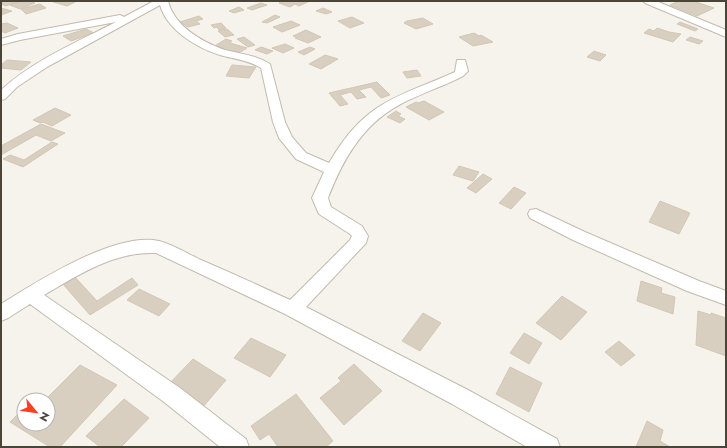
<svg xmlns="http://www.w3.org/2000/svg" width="727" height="448" font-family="Jost,sans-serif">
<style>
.building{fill:#d8cfc1;stroke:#d3c7b4}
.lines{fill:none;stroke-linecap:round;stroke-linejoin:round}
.minor-casing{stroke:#c2bbae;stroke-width:2}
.minor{fill:#fff;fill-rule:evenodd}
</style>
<rect width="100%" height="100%" fill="#f6f3ec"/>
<g class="building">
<path d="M1,1H19L6,6L1,4Z"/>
<path d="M21,1H29L35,3L20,9L10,5Z"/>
<path d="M55,1H77L67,6L53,2Z"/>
<path d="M283,1H310L299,6L295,4L290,7L279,3Z"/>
<path d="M679,1H693L714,8L697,16L670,5Z"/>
<path d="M261,3L267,5L252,10L247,8Z"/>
<path d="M40,4L46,8L26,14L21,9Z"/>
<path d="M239,7L244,10L234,13L229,11Z"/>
<path d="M1,8L12,11L1,15Z"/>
<path d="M323,8L332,12L326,14L316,11Z"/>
<path d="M275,15L280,17L267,23L262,22Z"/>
<path d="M199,16L203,19L196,21L200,24L188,27L180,22Z"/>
<path d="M352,17L364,23L350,28L338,21Z"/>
<path d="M423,18L433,24L416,29L404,23L407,21Z"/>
<path d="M291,21L300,25L282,32L273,27Z"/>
<path d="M680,22L698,29L695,31L677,24Z"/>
<path d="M7,23L18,28L5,33L1,31V24Z"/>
<path d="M221,23L226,28L219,30L217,27L214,28L211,25Z"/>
<path d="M657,28L669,32L681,34L673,42L644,33L649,29L654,31Z"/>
<path d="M86,29L94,33L71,41L63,36Z"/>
<path d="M227,29L234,35L225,37L218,31Z"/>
<path d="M306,30L321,37L308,43L295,38L297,37L293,36Z"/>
<path d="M474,33L479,36L481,35L493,42L473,46L459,37Z"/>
<path d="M244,37L255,45L248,47L237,39Z"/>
<path d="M690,37L703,41L699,44L686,40Z"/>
<path d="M226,39L232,41L230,43L247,48L237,54L213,47Z"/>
<path d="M285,44L294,48L283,53L272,48Z"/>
<path d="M261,47L273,51L267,54L255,50Z"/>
<path d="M310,47L315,49L304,55L298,52Z"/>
<path d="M594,51L606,55L600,61L587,57Z"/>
<path d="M325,55L338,59L321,69L309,64Z"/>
<path d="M7,60L31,62L21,70L1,68V65Z"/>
<path d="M232,65L256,67L249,78L226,76Z"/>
<path d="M417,70L421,76L407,78L403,72Z"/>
<path d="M377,82L390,95L381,98L371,87L359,90L366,97L357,99L351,92L340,95L348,104L340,106L329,93Z"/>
<path d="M424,101L444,112L429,120L406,107L416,102L418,103Z"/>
<path d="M55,108L71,115L52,126L43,122L40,123L33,120Z"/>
<path d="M396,111L401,114L398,116L405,119L400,123L387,117Z"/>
<path d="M41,124L65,133L51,141L36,135L1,155V146Z"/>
<path d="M52,142L58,144L23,167L3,159L10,155L24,160Z"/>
<path d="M459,166L479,172L473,181L453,175Z"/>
<path d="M483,174L492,179L476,193L467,188Z"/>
<path d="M514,187L526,193L511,209L499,203Z"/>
<path d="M660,201L690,213L679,234L649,222Z"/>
<path d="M74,276L97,301L132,278L138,285L90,315L62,283Z"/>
<path d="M641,281L662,288L661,293L675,297L673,314L637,301Z"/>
<path d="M139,289L170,304L159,316L127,300Z"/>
<path d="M562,296L587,312L561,340L536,323Z"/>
<path d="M698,311L711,315V313L726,318V356L696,345Z"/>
<path d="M423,313L441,323L420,351L402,341Z"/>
<path d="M524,333L542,343L529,364L510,353Z"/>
<path d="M251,338L286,355L270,377L234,358Z"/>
<path d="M619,341L635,355L621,366L605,352Z"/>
<path d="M193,359L226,380L202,408L168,385Z"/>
<path d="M354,364L382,391L344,425L320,398L341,381L338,378Z"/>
<path d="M80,365L117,385L60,447H50L10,422L24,408V424H48V400H32L38,394L47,398Z"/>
<path d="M510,367L542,383L529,412L496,394Z"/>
<path d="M296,394L333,441L326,447H278L269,434L260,440L251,426Z"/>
<path d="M124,399L149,418L121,447H100L86,436Z"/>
<path d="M647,421L663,430L660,441L670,447H636Z"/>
</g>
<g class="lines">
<g class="minor-casing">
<g id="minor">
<path d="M154,1H168C174,26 202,42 225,50C241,54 256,55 270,64L285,122L292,137L306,153L329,163C341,142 357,121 377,108C401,92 429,84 455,72L457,60H465L468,71L463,76C442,87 419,94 399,105C362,125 342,161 328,198L331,207L362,226L368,236L366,243L306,307L468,390L557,439L560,447H527L452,404L285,314L156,253C115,251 78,275 44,295L180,388L246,439L249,447H220L164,402L30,304L8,318L1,321V304C38,281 116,231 159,241C174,245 188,254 201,260C231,273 260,286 290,300L350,240L352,236L350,234L319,214L312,198L324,172L296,159L279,138L273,122L261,68C248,60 234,59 220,55C197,48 167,30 160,5L47,67L17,87L5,99L1,100V90C34,60 77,42 116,22L20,40L1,45V39L18,34L120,15L124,17Z"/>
<path d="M643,1H656L726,30V37L645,3Z"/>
<path d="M536,209L585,232L699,281L726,291V305L687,291L573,240L530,218L528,214L530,210Z"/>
</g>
</g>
<use href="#minor" class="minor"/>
</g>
<rect width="727" height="448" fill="none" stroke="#4b4439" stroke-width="4"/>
<g transform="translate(36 412) rotate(119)"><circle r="19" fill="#ffffff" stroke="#b7b4b0"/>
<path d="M0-3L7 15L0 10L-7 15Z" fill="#fc3f1d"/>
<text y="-6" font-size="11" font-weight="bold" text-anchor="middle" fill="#4b4439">N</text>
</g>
</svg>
